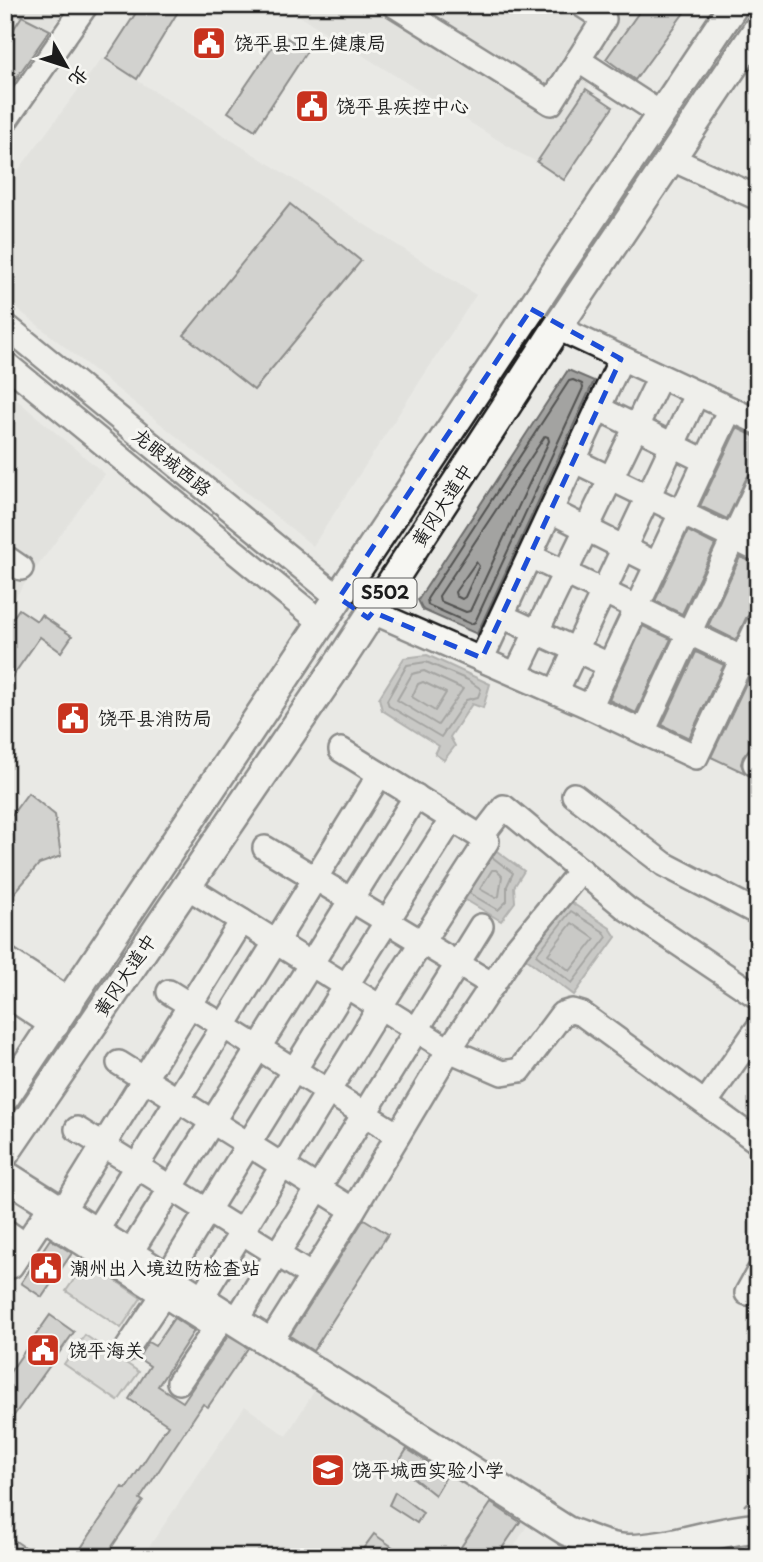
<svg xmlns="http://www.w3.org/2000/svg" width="763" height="1562" font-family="'Playpen Sans','LXGW WenKai TC',sans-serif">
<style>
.built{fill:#dadad6}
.green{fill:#cbcbc7;stroke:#747472;stroke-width:2}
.water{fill:#a3a3a1;stroke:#6d6d6c;stroke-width:2}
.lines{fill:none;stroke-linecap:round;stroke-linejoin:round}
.shore{stroke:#525251;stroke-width:2}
.building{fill:#b6b6b3;stroke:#1c1c1c;stroke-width:2}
.minor-casing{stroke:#1c1c1c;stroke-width:28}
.major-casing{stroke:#1c1c1c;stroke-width:33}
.path{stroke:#1c1c1c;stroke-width:2.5;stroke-dasharray:5 5;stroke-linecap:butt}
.minor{stroke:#f6f6f2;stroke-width:23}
.major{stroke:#f6f6f2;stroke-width:28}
.marked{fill:none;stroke:#1d4ed8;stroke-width:5;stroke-dasharray:14 9;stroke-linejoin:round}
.labels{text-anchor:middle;stroke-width:6;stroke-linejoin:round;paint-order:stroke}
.shield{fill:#f6f6f2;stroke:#5d5d5c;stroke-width:2}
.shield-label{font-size:18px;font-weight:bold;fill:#1c1c1c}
.poi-label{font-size:19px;fill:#1c1c1c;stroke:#f6f6f2;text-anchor:start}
.street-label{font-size:19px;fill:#1c1c1c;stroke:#f6f6f2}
</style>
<rect width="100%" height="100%" fill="#e9e9e5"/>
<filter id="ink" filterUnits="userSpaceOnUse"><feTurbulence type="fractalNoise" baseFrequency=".0143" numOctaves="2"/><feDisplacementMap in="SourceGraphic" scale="14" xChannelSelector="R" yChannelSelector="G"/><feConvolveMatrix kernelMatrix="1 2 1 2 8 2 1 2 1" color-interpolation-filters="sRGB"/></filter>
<g filter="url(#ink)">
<g class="built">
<path d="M5,5H67L5,94Z"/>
<path d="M282,5H644L537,162L519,153Z"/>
<path d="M102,58L476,295L313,546L5,299V188Z"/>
<path d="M5,390L105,474L5,611Z"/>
<path d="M318,1385L508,1503L528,1524L508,1557H142L245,1406L286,1436Z"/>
</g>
<g class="green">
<path d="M87,1261L141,1298L121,1328L66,1291Z"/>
<path d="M85,1335L139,1372L118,1401L64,1364Z"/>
</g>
<g class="water">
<path d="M568,370L594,381L477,634L423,610L418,600Z"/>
<path d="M427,655L490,684L483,708L472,704L450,737L455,746L444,760L435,754L439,746L382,710L379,698L404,658Z"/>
<path d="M490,846L524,871L514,887L515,902L501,921L456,894Z"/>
<path d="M569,901L610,928L616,937L574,995L524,957Z"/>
</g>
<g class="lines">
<g class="shore">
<path d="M573,380L582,384L583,388L475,622L471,624L428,605L427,599L569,381Z"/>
<path d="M545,436L548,437L549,441L470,611L466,612L440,601L439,596Z"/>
<path d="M476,562L479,566L465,597L462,599L456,596L455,592Z"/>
<path d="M426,662L468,680L481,689L478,697L466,700L441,737L389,706L387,700L407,665Z"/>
<path d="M424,671L463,689L438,725L397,700L412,674Z"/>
<path d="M423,682L446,693L435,711L412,697L418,684Z"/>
<path d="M492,870H496L502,876L499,896L496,898L480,889Z"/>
<path d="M469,893L498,910L507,901V886L513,873L492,857"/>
<path d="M571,911L604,932L607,937L572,983L536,955Z"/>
<path d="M572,923L595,939L570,971L548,954Z"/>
</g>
</g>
<g class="building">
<path d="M141,5H182L137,79L106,59Z"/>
<path d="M644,5H679L686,10L635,80L606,59Z"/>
<path d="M22,16L50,30L5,94V24L13,30Z"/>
<path d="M281,34L307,51L255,130L228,112Z"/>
<path d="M586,89L613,107L564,180L537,162Z"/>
<path d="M290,204L361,261L254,390L184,335Z"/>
<path d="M737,428L758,438V471L751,473L746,479L727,519L700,506Z"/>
<path d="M688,531L715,545L682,614L655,601Z"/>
<path d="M740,557L758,564V611L751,613L746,618L736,640L708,626Z"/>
<path d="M19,609L37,621L41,615L72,636L61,652L40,637L5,687V629Z"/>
<path d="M643,626L671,639L636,713L609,700Z"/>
<path d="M696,652L724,665L689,738L662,725Z"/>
<path d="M749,677L758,680V745L751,747L743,757L741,764L745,773L711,757Z"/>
<path d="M28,793L55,815L61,856L39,864L5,904V824Z"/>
<path d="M364,1219L388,1234L313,1351L290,1336Z"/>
<path d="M50,1239L72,1253L42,1297L21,1283Z"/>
<path d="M50,1315L74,1332L5,1428V1379Z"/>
<path d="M174,1318L194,1331L158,1386L183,1402L228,1336L248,1348L208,1407L203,1404L140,1499L143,1501L105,1557H75L122,1487L126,1489L168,1425L129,1399L150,1366L138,1358L148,1342L155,1346Z"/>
<path d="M407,1449L447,1475L435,1495L397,1465Z"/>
<path d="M395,1492L423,1513L417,1523L389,1505Z"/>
<path d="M491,1503L520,1522L496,1557H454Z"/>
<path d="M5,1534L39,1557H5Z"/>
<path d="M374,1534L407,1557H357Z"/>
</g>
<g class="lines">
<g class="minor-casing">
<g id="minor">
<path d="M394,5L551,103L604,19L582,5"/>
<path d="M578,60L661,114"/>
<path d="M5,121L86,5"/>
<path d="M670,158L758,198"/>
<path d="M5,325L339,598"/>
<path d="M558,328L758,422"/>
<path d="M5,363L322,623"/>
<path d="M598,408L705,461"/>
<path d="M575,461L758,550"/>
<path d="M551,511L656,564"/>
<path d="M530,556L758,666"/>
<path d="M5,557L21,568"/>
<path d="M373,612L590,707L696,757L758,625"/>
<path d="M502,616L609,665"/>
<path d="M482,658L621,359"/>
<path d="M516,674L660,377"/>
<path d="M556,692L697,393"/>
<path d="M590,707L730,409"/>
<path d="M643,732L758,485"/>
<path d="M341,750L481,837L504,807L627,909L758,997"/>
<path d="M755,764L758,759"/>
<path d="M574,795L664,864L758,913"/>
<path d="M265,848L493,985"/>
<path d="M186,886L449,1050L502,1073L520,1070L562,1014L572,1011L582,1014L758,1142"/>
<path d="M169,992L398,1135"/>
<path d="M119,1063L353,1210"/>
<path d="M706,1102L758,1028"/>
<path d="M77,1129L312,1276"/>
<path d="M62,1212L242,921"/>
<path d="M5,1231L25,1245"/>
<path d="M95,1233L380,774"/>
<path d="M129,1255L416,796"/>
<path d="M11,1266L43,1218L216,1328L179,1382"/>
<path d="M166,1278L346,986L452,819"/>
<path d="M747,1293L758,1273"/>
<path d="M200,1300L380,1007L487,841L481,837"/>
<path d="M235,1322L481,926"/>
<path d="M269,1344L349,1217L449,1050L517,948L581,870"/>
<path d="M127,1349L163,1295"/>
</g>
</g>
<g class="major-casing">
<g id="major">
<path d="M5,961L69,1003"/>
<path d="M5,991L55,1024"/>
<path d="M5,1097L734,5"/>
<path d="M5,1153L341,660L555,331L758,29"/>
<path d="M5,1175L567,1531C587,1538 608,1549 629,1549C673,1549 715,1530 758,1528"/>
</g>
</g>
<path class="path" d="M744,1506L758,1491"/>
<use href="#minor" class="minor"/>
<use href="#major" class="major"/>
</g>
</g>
<path d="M0 0H763V1562H0ZM531,309L621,359L482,658L373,612L368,618L339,598Z" fill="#e9e9e5" fill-opacity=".55" fill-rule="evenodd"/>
<path class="marked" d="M531,309L621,359L482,658L373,612L368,618L339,598Z"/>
<defs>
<g id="civic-square" transform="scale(1.75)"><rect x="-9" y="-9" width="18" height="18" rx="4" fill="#c8321e" stroke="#f6f6f2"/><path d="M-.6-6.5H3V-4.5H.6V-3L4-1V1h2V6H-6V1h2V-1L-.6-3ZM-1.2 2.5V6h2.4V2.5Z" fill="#fff"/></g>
<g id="school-square" transform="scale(1.75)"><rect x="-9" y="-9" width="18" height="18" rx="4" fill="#c8321e" stroke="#f6f6f2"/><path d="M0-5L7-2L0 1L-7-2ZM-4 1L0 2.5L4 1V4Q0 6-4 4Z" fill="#fff"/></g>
</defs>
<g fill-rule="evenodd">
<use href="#civic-square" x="209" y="43"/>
<use href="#civic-square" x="312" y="106"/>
<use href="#civic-square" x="73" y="718"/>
<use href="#civic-square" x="46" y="1268"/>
<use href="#civic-square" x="43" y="1350"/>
<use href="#school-square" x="328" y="1470"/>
</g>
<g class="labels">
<rect class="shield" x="353.5" y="578.5" width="63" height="29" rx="5"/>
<g class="shield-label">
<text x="385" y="599">S502</text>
</g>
<g class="poi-label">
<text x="234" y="50">饶平县卫生健康局</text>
<text x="336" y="113">饶平县疾控中心</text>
<text x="98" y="725">饶平县消防局</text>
<text x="70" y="1275">潮州出入境边防检查站</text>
<text x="68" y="1357">饶平海关</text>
<text x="352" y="1477">饶平城西实验小学</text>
</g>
<g class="street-label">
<text transform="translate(172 462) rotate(39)" y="7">龙眼城西路</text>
<text transform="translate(442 505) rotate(-57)" y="7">黄冈大道中</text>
<text transform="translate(125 975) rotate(-56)" y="7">黄冈大道中</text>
</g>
</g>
<rect width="763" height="1562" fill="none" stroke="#f6f6f2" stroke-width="28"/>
<rect x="14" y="14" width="735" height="1534" fill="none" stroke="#1c1c1c" stroke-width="2.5" filter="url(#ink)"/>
<g transform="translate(66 66) rotate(129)" stroke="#f6f6f2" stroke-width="5" paint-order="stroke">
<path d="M0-5L12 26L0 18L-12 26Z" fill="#1c1c1c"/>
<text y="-10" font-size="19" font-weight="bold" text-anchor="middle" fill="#1c1c1c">北</text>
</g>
</svg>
